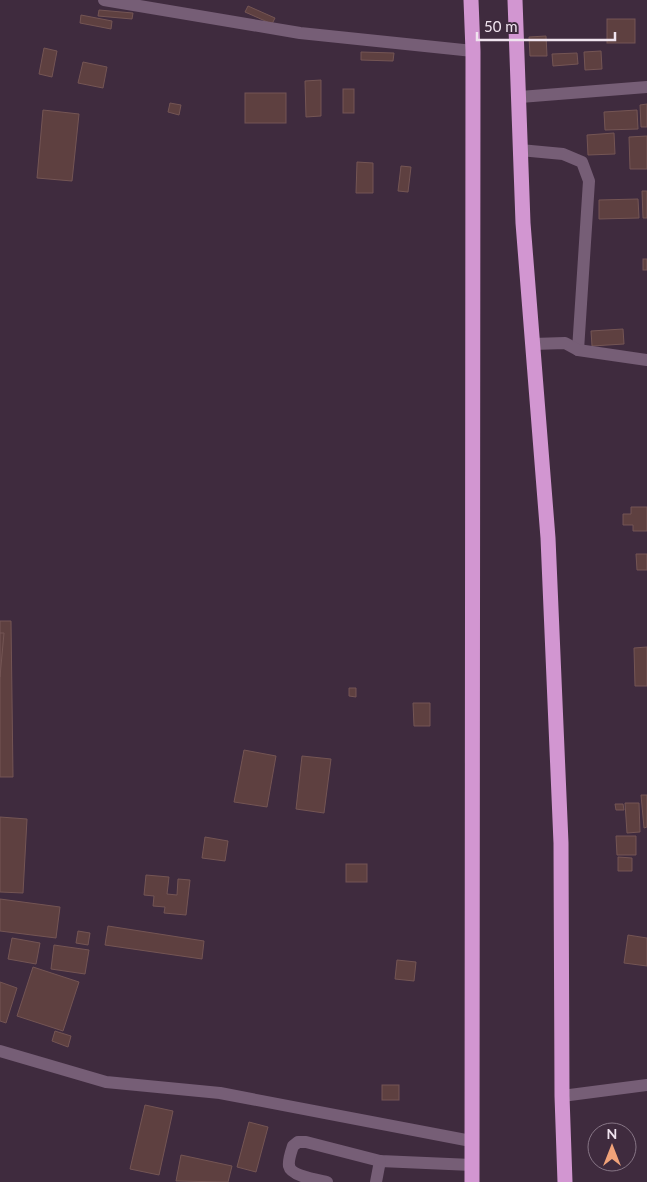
<svg xmlns="http://www.w3.org/2000/svg" width="647" height="1182" font-family="Lato,sans-serif">
<style>
.building{fill:#5e4040;stroke:#745554}
.lines{fill:none;stroke-linecap:round;stroke-linejoin:round}
.minor{stroke:#765e76;stroke-width:12}
.highway{stroke:#d296d1;stroke-width:15}
</style>
<rect width="100%" height="100%" fill="#3f2b3e"/>
<g class="building">
<path d="M248,6L275,18L272,24L245,12Z"/>
<path d="M99,10L133,13L132,19L98,16Z"/>
<path d="M81,15L112,21L111,29L80,23Z"/>
<rect x="607" y="19" width="28" height="24"/>
<path d="M546,36L547,56H530L529,37Z"/>
<path d="M44,48L57,51L52,77L39,74Z"/>
<path d="M601,51L602,69L585,70L584,52Z"/>
<path d="M361,52L394,53L393,61L361,60Z"/>
<path d="M577,53L578,64L553,66L552,54Z"/>
<path d="M83,62L107,67L103,88L78,83Z"/>
<path d="M321,80V116L306,117L305,81Z"/>
<rect x="343" y="89" width="11" height="24"/>
<rect x="245" y="93" width="41" height="30"/>
<path d="M170,103L181,105L179,115L168,112Z"/>
<path d="M647,104V127H641L640,105Z"/>
<path d="M43,110L79,114L72,181L37,178Z"/>
<path d="M637,110L638,129L605,130L604,112Z"/>
<path d="M614,133L615,154L588,155L587,135Z"/>
<path d="M647,136V169H630L629,137Z"/>
<path d="M357,162L373,163V193H356Z"/>
<path d="M401,166L411,167L408,192L398,191Z"/>
<path d="M642,191H647V218H643Z"/>
<path d="M638,199L639,218L599,219V200Z"/>
<rect x="643" y="259" width="4" height="11"/>
<path d="M623,329L624,344L592,346L591,331Z"/>
<path d="M631,507H647V531H633V525H623V514H631Z"/>
<path d="M636,554H647V570H637Z"/>
<path d="M0,621H11L13,777H0Z"/>
<path d="M0,633H4L0,677Z"/>
<path d="M647,647V686H635L634,648Z"/>
<path d="M349,688H356V697L349,696Z"/>
<path d="M413,703H430V726H414Z"/>
<path d="M244,750L276,756L267,807L234,802Z"/>
<path d="M302,756L331,759L324,813L296,809Z"/>
<path d="M641,795H647V827L644,828Z"/>
<path d="M625,803H639L640,832L627,833Z"/>
<path d="M615,804H623L624,810H616Z"/>
<path d="M0,817L27,819L23,893L0,892Z"/>
<path d="M616,836H636V855H617Z"/>
<path d="M205,837L228,841L225,861L202,858Z"/>
<path d="M618,857L632,858V871H618Z"/>
<rect x="346" y="864" width="21" height="18"/>
<path d="M146,875L169,877L167,894L177,895L178,879L190,880L186,915L164,913L165,907L153,906L154,896L144,895Z"/>
<path d="M0,899L60,907L56,938L0,931Z"/>
<path d="M108,926L204,941L202,959L105,945Z"/>
<path d="M78,931L90,933L88,945L76,943Z"/>
<path d="M628,935L647,938V966L624,963Z"/>
<path d="M12,938L40,943L36,964L8,959Z"/>
<path d="M54,945L89,950L85,974L51,969Z"/>
<path d="M397,960L416,962L414,981L395,979Z"/>
<path d="M33,967L79,982L63,1031L17,1016Z"/>
<path d="M0,982L17,988L6,1023L0,1021Z"/>
<path d="M55,1031L71,1036L68,1047L52,1041Z"/>
<rect x="382" y="1085" width="17" height="15"/>
<path d="M145,1105L173,1111L159,1175L130,1169Z"/>
<path d="M249,1122L268,1127L256,1172L237,1167Z"/>
<path d="M181,1155L232,1166L228,1182L176,1181Z"/>
</g>
<g class="lines">
<g class="minor">
<path d="M104,0L300,33L473,51"/>
<path d="M520,97L647,87"/>
<path d="M520,150L563,154L582,162L589,181L578,350"/>
<path d="M533,344L565,343L578,350L647,360"/>
<path d="M0,1051L106,1082L220,1093L471,1141"/>
<path d="M562,1096L647,1085"/>
<path d="M327,1182C318,1180 291,1176 289,1166C288,1160 291,1152 293,1146L298,1142H306L380,1161L472,1165"/>
<path d="M376,1182L380,1161"/>
</g>
<g class="highway">
<path d="M471,0L473,51L472,1182"/>
<path d="M515,0L523,223L548,538L561,843L562,1096L565,1182"/>
</g>
</g>
<g transform="translate(612 1147)"><circle r="24" fill="#3f2b3e" stroke="#867585"/>
<path d="M0-4L9 19L0 12L-9 19Z" fill="#f0a279"/>
<text y="-8" font-size="14" font-weight="bold" text-anchor="middle" fill="#f0e4ef">N</text>
</g>
<path d="M477 32v8h138v-8" fill="none" stroke="#f0e4ef" stroke-width="2.5"/>
<text x="484" y="32" font-size="15" fill="#f0e4ef" stroke="#3f2b3e" stroke-width="4" paint-order="stroke">50 m</text>
</svg>
